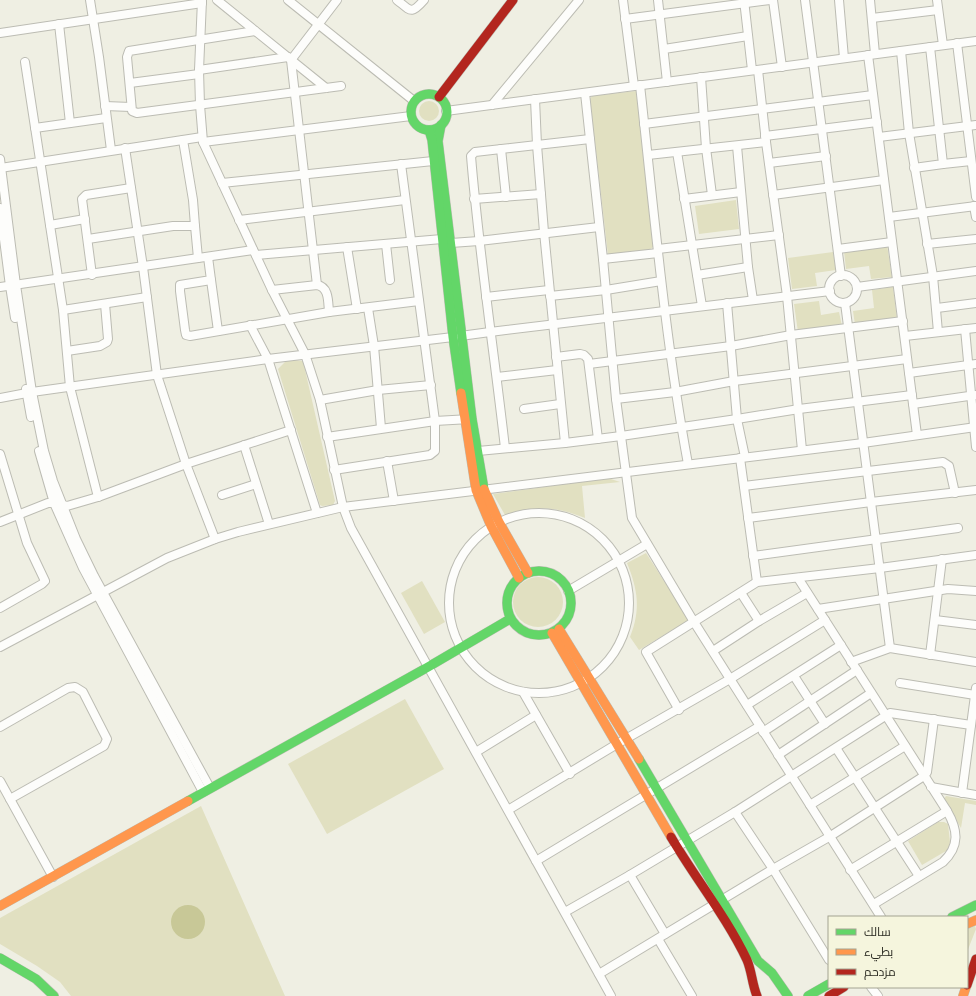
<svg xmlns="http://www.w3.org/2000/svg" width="976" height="996" font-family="'Crimson Pro',Cairo,serif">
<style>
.green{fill:#e1e0c1}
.water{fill:#c8c897}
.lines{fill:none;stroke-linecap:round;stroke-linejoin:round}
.street-casing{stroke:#bcbcb3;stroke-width:10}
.fast-casing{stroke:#bcbcb3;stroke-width:10}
.slow-casing{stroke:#bcbcb3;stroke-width:10}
.jam-casing{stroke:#bcbcb3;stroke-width:10}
.street{stroke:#fdfdfb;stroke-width:8}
.fast{stroke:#63d668;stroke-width:9}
.slow{stroke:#ff974d;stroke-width:9}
.jam{stroke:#b3261e;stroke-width:9}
</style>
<rect width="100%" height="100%" fill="#efefe3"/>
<g class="green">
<path d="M636,91L654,241L653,247L649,250L608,255L590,99L592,96Z"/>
<circle cx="429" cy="111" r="10"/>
<path d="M736,200L739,229L699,234L695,206Z"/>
<path d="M887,245L892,277L871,279L869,266L846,269L844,251Z"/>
<path d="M833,252L836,270L815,273L817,286L792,289L788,258Z"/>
<path d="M893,287L897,319L855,325L853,311L874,308L872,290Z"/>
<path d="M819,301L821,315L839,312L842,326L798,332L794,304Z"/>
<path d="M292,360L303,361L335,501L333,505L322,506L320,505L278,369L286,361Z"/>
<path d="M608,478L620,482L582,486L585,518C554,506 538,506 505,515L493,494Z"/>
<path d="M646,553L689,620L639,650L630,637C641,610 638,590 627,563Z"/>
<circle cx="538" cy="602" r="25"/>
<path d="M422,581L445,622L424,634L401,593Z"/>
<path d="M405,699L444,769L327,834L288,764Z"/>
<path d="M946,796L976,801V805L965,803L961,828L944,799Z"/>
<path d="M201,806L285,996H71L60,982L37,966L0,944V918Z"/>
<path d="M938,822H944L948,824L950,842L949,847L946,851L922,865L908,841Z"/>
<path d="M975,926L976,929L967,952V929Z"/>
</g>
<circle class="water" cx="188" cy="922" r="17"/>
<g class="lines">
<g class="street-casing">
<g id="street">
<path d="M90,0L99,57L111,150"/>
<path d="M202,0L199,70L200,105L203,142L272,290L305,354L320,400L343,507L351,528L611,996"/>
<path d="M217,0L326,88"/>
<path d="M288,0L414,101"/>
<path d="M397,0C411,11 411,15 424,0"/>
<path d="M623,0L634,86"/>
<path d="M658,0L667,82"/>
<path d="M744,0L752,70"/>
<path d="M773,0L782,67"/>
<path d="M805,0L841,276"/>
<path d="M839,0L844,58"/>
<path d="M870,0L875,54"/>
<path d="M937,0L943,45"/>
<path d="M872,18L938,10"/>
<path d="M625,19L770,0"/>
<path d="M59,24L70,123"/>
<path d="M255,31L129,51L127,57L132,111L137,113L341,86"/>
<path d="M0,33L202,3"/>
<path d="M957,43L976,197"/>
<path d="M664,49L748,36"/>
<path d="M901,51L909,133L933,276L938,332"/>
<path d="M868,55L917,435"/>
<path d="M25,62L63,310L70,387L98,497"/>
<path d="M199,70L288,57"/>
<path d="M758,70L766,142L787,296L802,450"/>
<path d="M701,77L706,148L712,195"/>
<path d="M130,83L199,74"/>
<path d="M640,85C654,212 665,339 688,464"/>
<path d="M585,93L603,259L616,399L632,518L694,622L881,917"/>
<path d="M535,99L537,145L544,232L565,443"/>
<path d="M492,105L579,0"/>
<path d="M105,106L131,107"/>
<path d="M446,111L976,41"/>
<path d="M644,124L873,95"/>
<path d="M35,128L106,118"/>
<path d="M765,136L877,122"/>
<path d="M879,137L976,125"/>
<path d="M203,142L411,116"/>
<path d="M737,146L748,267L753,300"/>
<path d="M125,148L143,267L157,375L186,464L215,539"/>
<path d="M501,149L506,197"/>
<path d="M677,152L702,306"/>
<path d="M648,155L766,142"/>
<path d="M0,159L16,285L32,392L44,451L53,481L76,539L94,576L210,788"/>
<path d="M769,163L826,156"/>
<path d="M943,164L971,161"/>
<path d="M0,168L202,137"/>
<path d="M914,168L943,164L930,47"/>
<path d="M222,183L433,161"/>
<path d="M773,195L884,180"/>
<path d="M474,199L541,194"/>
<path d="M684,199L741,192"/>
<path d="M974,206L976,217"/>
<path d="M0,208L10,286L15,318"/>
<path d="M889,217L976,206"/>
<path d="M239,220L405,200"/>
<path d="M50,225L85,219"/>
<path d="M195,226L198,258"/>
<path d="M88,239L173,226H195L193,200L183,140"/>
<path d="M386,244L390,280"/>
<path d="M927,244L976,239"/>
<path d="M347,247L357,309"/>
<path d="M658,249L779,235"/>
<path d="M838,249L892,242"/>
<path d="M256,255L442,239L451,243L479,241L599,227"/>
<path d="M208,257L211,280L180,285V291L185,330L186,335L190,336L329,312L419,301"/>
<path d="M603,259L658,253"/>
<path d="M92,275L82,199L86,195L131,188"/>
<path d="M697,275L748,267"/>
<circle cx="843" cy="289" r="14"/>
<path d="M211,280L218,331"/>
<path d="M317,285L291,60L337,0"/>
<path d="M0,287L253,250"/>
<path d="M857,287L976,271"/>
<path d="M272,290L317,285C329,287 328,301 329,312"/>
<path d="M550,296L606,290L661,281"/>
<path d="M486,297L549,290"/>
<path d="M727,303L737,419L745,457"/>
<path d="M845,303L890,648"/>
<path d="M368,308L374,346L381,428"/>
<path d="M937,308L976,303"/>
<path d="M63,310L147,297"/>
<path d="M250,325L268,359L317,513"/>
<path d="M965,329L976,447"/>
<path d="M905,336L976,328"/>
<path d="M67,351L100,346L107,342L108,339L105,304"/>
<path d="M556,357L580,354L584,355L588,359L598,439"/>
<path d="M589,364L731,346L791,335L903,321"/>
<path d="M909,373L976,364"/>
<path d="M497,377L557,370"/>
<path d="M26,389L31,417"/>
<path d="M0,398L32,392L268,359L453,337L490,332L830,291"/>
<path d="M616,399L675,392L734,381L907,359"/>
<path d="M320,400L378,390L431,385"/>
<path d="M913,404L976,395"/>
<path d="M524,409L560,404"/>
<path d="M327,437L435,421L470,419"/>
<path d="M244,445L269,524"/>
<path d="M505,448C494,351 479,254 471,156L475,152L590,139"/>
<path d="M39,451L54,503L83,568L203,792"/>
<path d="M478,451L565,443L621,436L737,419L799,409L912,395"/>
<path d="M0,454L27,543L45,581L42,584L0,608"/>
<path d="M740,458L757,582"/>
<path d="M387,461L394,501"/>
<path d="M334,470L430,455L435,451V421L401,164"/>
<path d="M744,486L943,462L949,466L955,493"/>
<path d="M222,495L256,484"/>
<circle cx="539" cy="603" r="90"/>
<path d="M748,518L871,502L976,490"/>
<path d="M0,522L48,503H54L67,506L98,497L186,464L291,430"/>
<path d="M753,556L958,528"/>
<path d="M798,578L947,811C958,830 960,846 943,862L874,904"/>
<path d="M568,591L647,544"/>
<path d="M741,593L759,621"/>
<path d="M818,609L948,589L976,591"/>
<path d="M935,620L976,625"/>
<path d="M0,647L167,558L215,539L238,532L343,507L863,443L976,427"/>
<path d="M713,651L759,621L807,593"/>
<path d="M930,655L942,559"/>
<path d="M851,662L890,648L976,662"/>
<path d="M794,676L825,724"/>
<path d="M900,683L975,695"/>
<path d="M523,692L570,774"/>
<path d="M747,705L841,645"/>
<path d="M679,710L646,652L757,582L880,568L976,555"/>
<path d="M0,727L68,688L75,687L83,692L107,739L104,746L10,799"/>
<path d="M763,732L857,670"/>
<path d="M836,748L919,876"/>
<path d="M476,752L536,715"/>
<path d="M778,755L871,693"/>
<path d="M0,781L53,877"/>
<path d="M931,787L976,795"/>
<path d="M962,793L976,688"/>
<path d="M810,805L905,746"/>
<path d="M508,810L617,744L730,679L825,620"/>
<path d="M735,812L773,869L829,960"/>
<path d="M536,861L760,726"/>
<path d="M850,870L947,811"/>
<path d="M630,875L665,934"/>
<path d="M565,912L630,875L735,812L890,713L971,725"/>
<path d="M658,939L692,996"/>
<path d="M599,974L773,869L829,837L924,776L927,772L934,719"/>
<path d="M871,987L878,996"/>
</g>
</g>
<g class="fast-casing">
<g id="fast">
<circle cx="429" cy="112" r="18"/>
<path d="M441,125L438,141L472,419L484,489"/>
<path d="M429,130L432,140L453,337L461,393"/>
<circle cx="539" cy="603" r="32"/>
<path d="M639,759L758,961L772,973L788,996"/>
<path d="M188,801L428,667L510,619"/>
<path d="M952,917L976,905"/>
<path d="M0,958L36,979L54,996"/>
<path d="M808,996L829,984"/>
</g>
</g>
<g class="slow-casing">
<g id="slow">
<path d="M461,393L476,490L491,526L519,578"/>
<path d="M484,489L499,522L528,573"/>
<path d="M559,629L639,759"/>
<path d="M552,633L671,837"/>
<path d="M0,906L188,801"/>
<path d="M967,924L976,920"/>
<path d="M963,996L966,987"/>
</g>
</g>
<g class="jam-casing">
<g id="jam">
<path d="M439,97L513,0"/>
<path d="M671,837C695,878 726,916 747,960C752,972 752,984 757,996"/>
<path d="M967,985L976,959"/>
<path d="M829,996L844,987"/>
</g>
</g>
<use href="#street" class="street"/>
<use href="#fast" class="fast"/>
<use href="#slow" class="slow"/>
<use href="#jam" class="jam"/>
</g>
<rect x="828" y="916" width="140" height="72" fill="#f5f5dd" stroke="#a4a492"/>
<rect x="836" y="929" width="20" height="6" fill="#63d668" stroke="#a4a492"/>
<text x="864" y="936" font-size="12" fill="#2b2b22">سالك</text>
<rect x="836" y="949" width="20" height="6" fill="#ff974d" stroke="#a4a492"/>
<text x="864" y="956" font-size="12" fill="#2b2b22">بطيء</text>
<rect x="836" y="969" width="20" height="6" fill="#b3261e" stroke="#a4a492"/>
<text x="864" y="976" font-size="12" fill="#2b2b22">مزدحم</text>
</svg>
